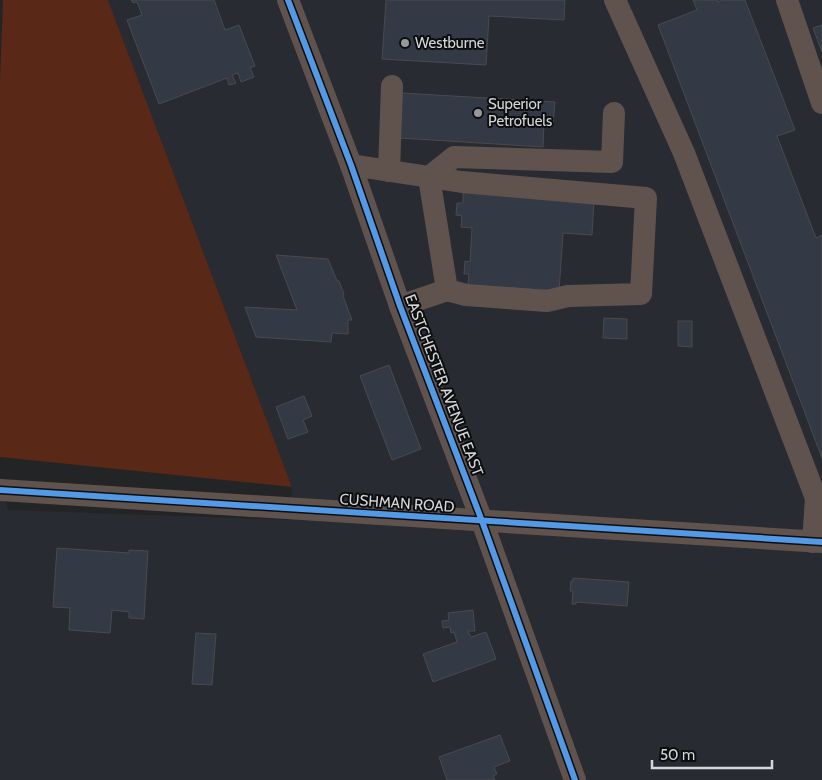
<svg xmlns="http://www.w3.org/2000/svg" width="822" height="780" font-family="Cabin,sans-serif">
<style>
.built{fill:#292b33}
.green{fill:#5a2816}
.building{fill:#343a45;stroke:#494a4b}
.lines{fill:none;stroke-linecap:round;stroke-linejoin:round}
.minor{stroke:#60534e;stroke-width:22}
.cycleway-casing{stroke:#0c0d0e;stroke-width:9}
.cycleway{stroke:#5399e6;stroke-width:6}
.poi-dot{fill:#97989a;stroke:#0c0d0e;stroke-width:2}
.labels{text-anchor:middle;stroke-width:4;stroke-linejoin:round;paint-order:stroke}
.poi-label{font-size:15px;fill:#d5d6d8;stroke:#0c0d0e;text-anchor:start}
.street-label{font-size:15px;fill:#d5d6d8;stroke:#0c0d0e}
</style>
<rect width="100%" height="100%" fill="#232426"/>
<path class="built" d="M108,0H822V780H0V490L9,510L291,520L292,487Z"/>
<path class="green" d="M3,0H108L292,487L0,457V81Z"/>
<g class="building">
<path d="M131,0H214L225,30L239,25L255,66L250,68L254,77L241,82L238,73L232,75L236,83L229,85L227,78L159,104L127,20L142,15L137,2L133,3Z"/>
<path d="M386,0H565L564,20L489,16L486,65L382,59Z"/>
<path d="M693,0H718V2L723,0H745L795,130L777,136L816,238L822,235V458L658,25L697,10Z"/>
<path d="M822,25V52L813,28Z"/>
<path d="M402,93L555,102L553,124H544L543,147L400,138Z"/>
<path d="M463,192L594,200L592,235L563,233L559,291L468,285L469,274H464L465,261L470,262L472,228L461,227L462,216L456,215L457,203H463Z"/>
<path d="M276,255L328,259L337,281H339L344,294L343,296L352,320H348V334L332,333L331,342L256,337L245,307L297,310Z"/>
<path d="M604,318L627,319V339L603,338Z"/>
<path d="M678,321H692V347L678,346Z"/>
<path d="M389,365L421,449L392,460L360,376Z"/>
<path d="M304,396L312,416L303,420L308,432L288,439L276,407Z"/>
<path d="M57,548L129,553V550L148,551L144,619L129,618V612L112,610L110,633L69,630L70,608L53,607Z"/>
<path d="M573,578L629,582L627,606L576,602V604H572L573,591H570L571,581H573Z"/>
<path d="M473,610L475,631H468L471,637L486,632L496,659L433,682L423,654L457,642L454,632L451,633L450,627L443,628L442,621L449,620L448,613Z"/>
<path d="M196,633L216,634L212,685L192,684Z"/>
<path d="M500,735L510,761L494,767L497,774L493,776L495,780H447L439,757Z"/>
</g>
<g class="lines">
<g class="minor">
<path d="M288,0L351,165L400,306L482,521L575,780"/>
<path d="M615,0L684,153L816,498L813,542"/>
<path d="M787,0L822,103"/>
<path d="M351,165L462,182L646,198L641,294L568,296L547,301L466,295L447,290"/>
<path d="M389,171L392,86"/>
<path d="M429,177L454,157L612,162L614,113"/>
<path d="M400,306L447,290L429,177"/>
<path d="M0,490L822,542"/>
</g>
<g class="cycleway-casing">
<g id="cycleway">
<path d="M288,0L351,165L400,306L482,521L575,780"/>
<path d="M0,490L822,542"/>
</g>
</g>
<use href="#cycleway" class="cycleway"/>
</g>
<g class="poi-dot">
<circle cx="405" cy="43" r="5"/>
<circle cx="478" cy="113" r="5"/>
</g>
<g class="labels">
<g class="poi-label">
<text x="415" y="48">Westburne</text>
<text x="488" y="109">Superior<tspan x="488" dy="17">Petrofuels</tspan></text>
</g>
<g class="street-label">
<text transform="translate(444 385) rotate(69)" y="5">EASTCHESTER AVENUE EAST</text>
<text transform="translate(397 503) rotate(4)" y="5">CUSHMAN ROAD</text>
</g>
</g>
<path d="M652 760v8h120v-8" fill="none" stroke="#d5d6d8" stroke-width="2.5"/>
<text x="660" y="760" font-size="15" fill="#d5d6d8" stroke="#0c0d0e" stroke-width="4" paint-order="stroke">50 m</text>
</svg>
